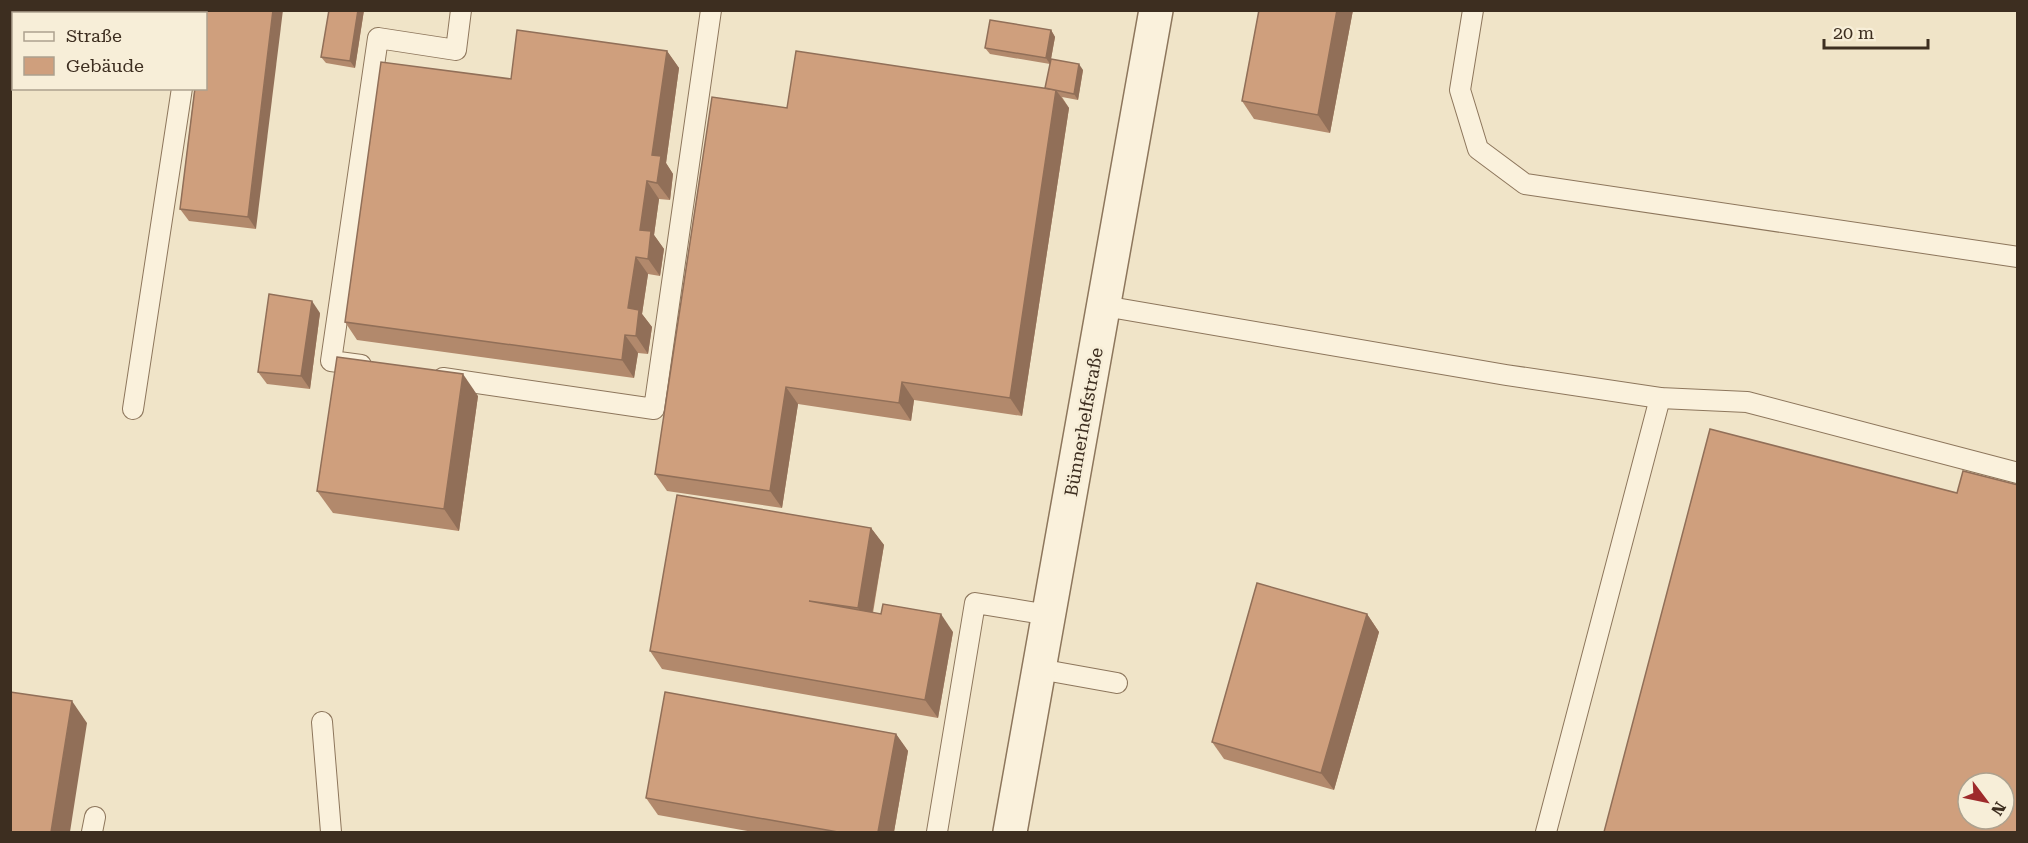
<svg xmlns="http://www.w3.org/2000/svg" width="2028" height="843" font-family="'Roboto Serif',serif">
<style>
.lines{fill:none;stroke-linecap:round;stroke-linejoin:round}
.service-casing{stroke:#8d765c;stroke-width:22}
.minor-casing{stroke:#8d765c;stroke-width:36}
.service{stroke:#faf1dc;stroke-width:20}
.minor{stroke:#faf1dc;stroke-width:33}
.wall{fill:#b2896c}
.shaded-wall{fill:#916f58}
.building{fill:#cf9f7d;stroke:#916f58;stroke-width:1.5;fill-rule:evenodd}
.labels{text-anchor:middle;stroke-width:5;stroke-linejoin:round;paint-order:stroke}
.street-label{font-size:18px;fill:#3d2e20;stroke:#f7eed8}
</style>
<rect width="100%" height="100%" fill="#f0e4c8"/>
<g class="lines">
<g class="service-casing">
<g id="service">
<path d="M181,10L183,14"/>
<path d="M1473,10L1460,90L1478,149L1525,184L2018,257"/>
<path d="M1104,306L1506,375L1660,398L1747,402L2018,473"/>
<path d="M361,365L331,361L378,38L456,50L461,10"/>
<path d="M443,378L654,409L711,10"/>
<path d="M133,409L182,88"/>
<path d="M1039,669L1117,683"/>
<path d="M322,722L331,832"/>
<path d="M92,832L95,817"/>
<path d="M937,832L975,603L1049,615"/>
<path d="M1546,832L1660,398"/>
</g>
</g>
<g class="minor-casing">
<path id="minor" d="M1010,832L1156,10"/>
</g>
<use href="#service" class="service"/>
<use href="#minor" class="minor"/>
</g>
<g class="wall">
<path d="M204,10L256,229L189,221L180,209Z"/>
<path d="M329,10H364L355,68L326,63L321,57Z"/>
<path d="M1259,10H1353L1330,133L1254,119L1242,101Z"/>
<path d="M1051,30L1055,37L1051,59L1083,70L1078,100L1062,97L1069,108L1022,416L914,400L911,421L798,404L782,508L667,491L655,474L787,108L1045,88L1050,64L990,54L985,48Z"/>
<path d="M667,51L679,68L666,163L673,174L670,200L659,199L654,235L664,249L660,276L648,274L642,314L652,327L648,354L638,353L634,378L357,340L345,322Z"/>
<path d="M320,313L310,389L267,384L258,372Z"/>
<path d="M478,396L459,531L333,513L317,491Z"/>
<path d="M871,528L884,545L873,613L953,632L938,718L662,669L650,651Z"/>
<path d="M1367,614L1379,632L1334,790L1224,759L1212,742Z"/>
<path d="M896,734L908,751L894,832H753L658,815L646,798Z"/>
</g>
<g class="shaded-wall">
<path d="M10,10H21V14H14V73L10,96Z"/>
<path d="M273,10H283L256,229L248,217Z"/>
<path d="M358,10H364L355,68L350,61Z"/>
<path d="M1337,10H1353L1330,133L1318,115Z"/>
<path d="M1051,30L1055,37L1050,64L1046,58Z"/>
<path d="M667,51L679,68L666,163L673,174L670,200L657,183L652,155Z"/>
<path d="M1079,64L1083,70L1078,100L1074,94Z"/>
<path d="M1056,90L1069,108L1022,416L1010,398Z"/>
<path d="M647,181L659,199L654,235L664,249L660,276L648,259L640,230Z"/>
<path d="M636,257L648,274L642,314L652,327L648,354L636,336L628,308Z"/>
<path d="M312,301L320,313L310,389L301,376Z"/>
<path d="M625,335L638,353L634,378L622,360Z"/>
<path d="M463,374L478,396L459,531L444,509Z"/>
<path d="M902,382L914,400L911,421L899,403Z"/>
<path d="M786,387L798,404L782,508L770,491Z"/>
<path d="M871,528L884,545L870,626L858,608Z"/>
<path d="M941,614L953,632L938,718L925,700Z"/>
<path d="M1367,614L1379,632L1334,790L1321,773Z"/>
<path d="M72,701L87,723L70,832H51Z"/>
<path d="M896,734L908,751L894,832H878Z"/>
</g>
<g class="building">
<path d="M204,10H273L248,217L180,209L195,88H206V14H204Z"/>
<path d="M329,10H358L350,61L321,57Z"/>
<path d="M1259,10H1337L1318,115L1242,101Z"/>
<path d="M990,20L1051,30L1046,58L985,48Z"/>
<path d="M517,30L667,51L652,155L661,156L657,183L647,181L640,230L651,231L648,259L636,257L628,308L639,310L636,336L625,335L622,360L345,322L381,62L511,79Z"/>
<path d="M796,51L1056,90L1010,398L902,382L899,403L786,387L770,491L655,474L712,97L787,108Z"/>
<path d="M1051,59L1079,64L1074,94L1045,88Z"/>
<path d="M269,294L312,301L301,376L258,372Z"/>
<path d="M337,357L463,374L444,509L317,491Z"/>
<path d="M1710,429L1957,493L1963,471L2018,485V832H1604ZM1968,783H2004V819H1968Z"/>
<path d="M677,495L871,528L858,608L809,601L881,614L883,604L941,614L925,700L650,651Z"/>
<path d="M1257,583L1367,614L1321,773L1212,742Z"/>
<path d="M10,692L72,701L51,832H10Z"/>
<path d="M665,692L896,734L878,832H838L646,798Z"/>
</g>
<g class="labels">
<g class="street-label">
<text transform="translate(1084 422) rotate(-80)" y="6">Bünnerhelfstraße</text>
</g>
</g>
<rect width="2028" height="843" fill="none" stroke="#3d2e20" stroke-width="24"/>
<rect x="12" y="12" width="195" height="78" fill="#f7eed8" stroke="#ada18e" stroke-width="1.5"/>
<rect x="24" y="32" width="30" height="9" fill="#faf1dc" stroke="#ada18e" stroke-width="1.5"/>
<text x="66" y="42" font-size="18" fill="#3d2e20">Straße</text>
<rect x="24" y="57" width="30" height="18" fill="#cf9f7d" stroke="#ada18e" stroke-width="1.5"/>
<text x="66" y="72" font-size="18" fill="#3d2e20">Gebäude</text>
<g transform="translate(1986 801) rotate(122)"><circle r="28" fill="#f7eed8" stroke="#ada18e" stroke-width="1.5"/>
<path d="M0-4.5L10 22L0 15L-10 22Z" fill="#9e2a2b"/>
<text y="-9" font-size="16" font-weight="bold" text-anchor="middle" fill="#3d2e20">N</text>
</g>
<path d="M1824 39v9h104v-9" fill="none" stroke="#3d2e20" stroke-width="3"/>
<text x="1833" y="39" font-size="18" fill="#3d2e20" stroke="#f7eed8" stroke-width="4.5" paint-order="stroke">20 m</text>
</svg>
